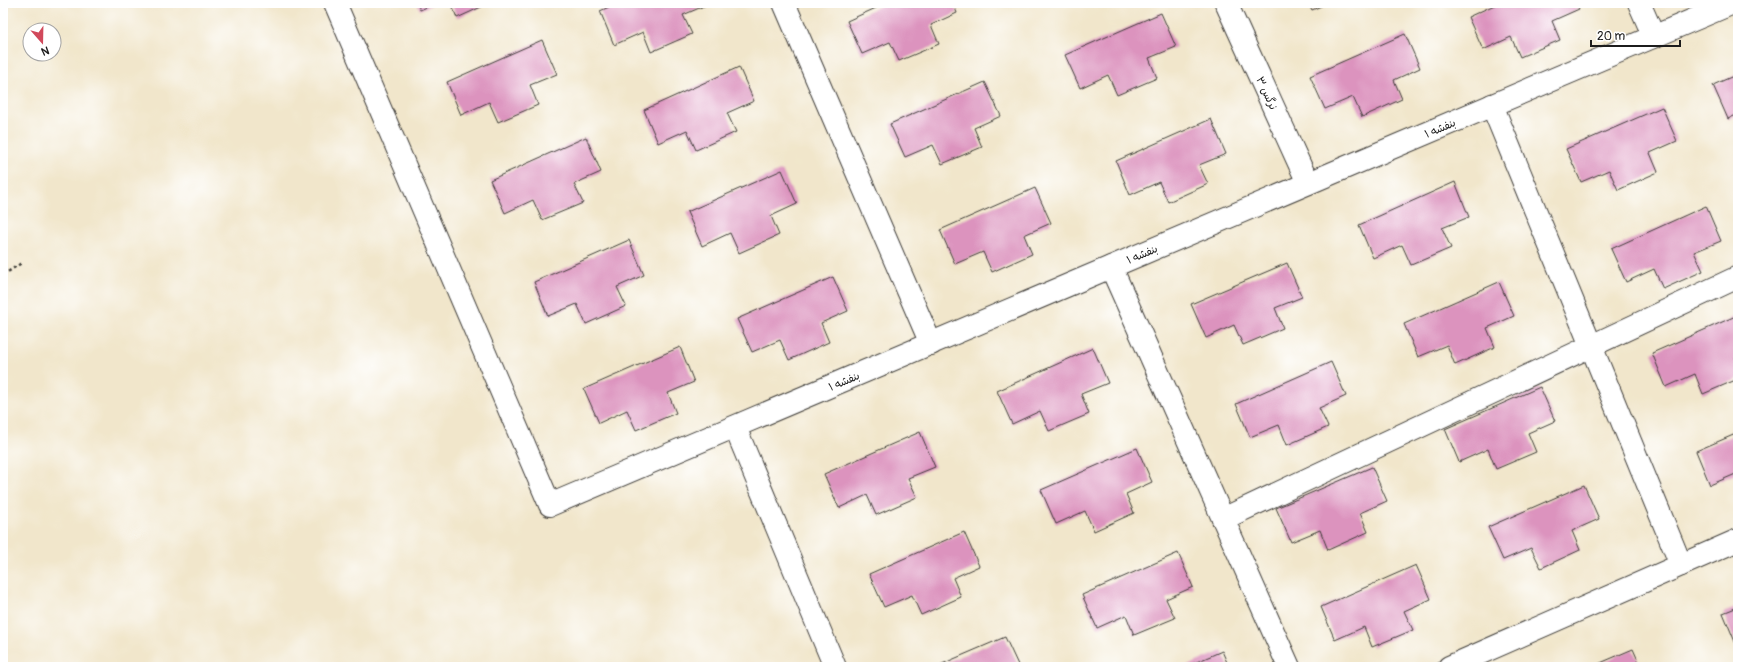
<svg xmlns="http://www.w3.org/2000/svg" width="1741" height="670" font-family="Pangolin,'Playpen Sans Arabic',sans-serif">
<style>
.building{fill:#dc93be}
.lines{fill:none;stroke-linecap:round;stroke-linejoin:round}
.minor-casing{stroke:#3c3a36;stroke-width:24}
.path{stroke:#3c3a36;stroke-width:2.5;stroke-dasharray:3 3;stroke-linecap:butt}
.minor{stroke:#fff;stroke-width:22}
.labels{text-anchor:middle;stroke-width:3;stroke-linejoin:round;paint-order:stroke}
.street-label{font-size:11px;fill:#1c1c1c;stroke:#fff}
</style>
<rect width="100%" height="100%" fill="#fff"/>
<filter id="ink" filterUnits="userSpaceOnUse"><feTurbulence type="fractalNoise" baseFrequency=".025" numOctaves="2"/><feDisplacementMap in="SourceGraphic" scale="8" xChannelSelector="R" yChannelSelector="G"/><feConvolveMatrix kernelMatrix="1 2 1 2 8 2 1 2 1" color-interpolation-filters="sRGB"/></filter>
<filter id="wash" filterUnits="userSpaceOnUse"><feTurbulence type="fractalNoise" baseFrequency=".012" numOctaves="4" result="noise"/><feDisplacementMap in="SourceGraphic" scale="16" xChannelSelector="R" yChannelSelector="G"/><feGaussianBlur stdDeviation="0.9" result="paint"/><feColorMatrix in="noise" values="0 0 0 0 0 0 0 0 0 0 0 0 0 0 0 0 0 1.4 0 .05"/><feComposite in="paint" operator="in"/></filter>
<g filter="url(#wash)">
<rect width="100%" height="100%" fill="#f1e6cb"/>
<g id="blocks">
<g class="building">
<path d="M417,3H436L420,10Z"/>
<path d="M451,3H490L457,18Z"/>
<path d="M618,3H711L683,15L692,34L651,52L643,32L614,45L600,11Z"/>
<path d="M887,3H953L957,13L931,25L939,44L899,61L890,42L862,54L847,21Z"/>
<path d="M1308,3H1328L1312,10Z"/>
<path d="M1499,3H1576L1579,9L1552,21L1560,40L1520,57L1511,37L1483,50L1468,17Z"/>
<path d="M1161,13L1176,47L1149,58L1157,78L1117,95L1108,75L1080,88L1065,55Z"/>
<path d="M1405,34L1420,68L1394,80L1402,99L1362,117L1353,97L1325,109L1310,76Z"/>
<path d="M542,40L557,74L530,85L538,105L498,122L489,102L461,115L447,82Z"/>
<path d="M739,67L754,101L727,113L736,132L696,150L687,130L658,143L644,110Z"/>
<path d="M1738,74V114L1728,119L1713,85Z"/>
<path d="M985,82L1001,116L974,128L982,147L942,164L933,145L905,157L890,124Z"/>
<path d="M1662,107L1677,141L1650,153L1658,172L1618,190L1609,170L1581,182L1566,149Z"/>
<path d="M1211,119L1226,154L1199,165L1208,184L1168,202L1159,182L1130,195L1116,161Z"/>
<path d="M586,137L601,172L574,184L583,203L542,220L533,200L505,213L490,180Z"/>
<path d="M782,170L797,204L771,216L779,235L739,253L730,233L702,246L687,212Z"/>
<path d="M1455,182L1469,217L1442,228L1451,248L1411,265L1402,245L1373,258L1359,225Z"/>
<path d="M1035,188L1051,223L1024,235L1032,254L992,272L983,252L955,264L940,230Z"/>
<path d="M1706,206L1721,241L1694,252L1703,271L1663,289L1654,269L1626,282L1611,249Z"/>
<path d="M629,240L644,275L617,287L626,306L586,324L577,304L548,316L534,282Z"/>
<path d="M1287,263L1302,297L1275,308L1283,328L1243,345L1234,325L1206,338L1191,304Z"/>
<path d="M833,277L848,311L821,323L829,342L789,360L780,340L752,352L737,319Z"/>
<path d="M1499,282L1514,316L1487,328L1495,347L1455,365L1447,345L1418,357L1404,324Z"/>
<path d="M1738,315V356L1735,357L1738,364V379L1703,394L1695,374L1666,387L1652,353Z"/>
<path d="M680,347L694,382L668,393L676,413L636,430L627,410L599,423L584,389Z"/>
<path d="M1093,348L1108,383L1081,394L1089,414L1049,431L1040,411L1012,424L997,391Z"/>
<path d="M1331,362L1346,396L1319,408L1328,427L1287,445L1279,425L1250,437L1236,404Z"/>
<path d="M1540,387L1555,421L1528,433L1536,452L1496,469L1488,449L1459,462L1445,429Z"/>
<path d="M920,432L935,467L908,478L917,497L876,515L867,495L839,508L824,474Z"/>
<path d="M1738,433V473L1710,485L1696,451Z"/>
<path d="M1137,448L1152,482L1126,494L1134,513L1094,531L1085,511L1056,524L1041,490Z"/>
<path d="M1372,467L1387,501L1360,513L1368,532L1328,550L1320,530L1291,542L1276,508Z"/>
<path d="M1584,485L1599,519L1572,531L1580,550L1541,568L1531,548L1503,560L1488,527Z"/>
<path d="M964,532L979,566L953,578L961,597L921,615L912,595L884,607L869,574Z"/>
<path d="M1178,553L1193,587L1166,599L1175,618L1134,635L1126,615L1097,628L1082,595Z"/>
<path d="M1416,565L1431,599L1404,611L1413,630L1372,647L1364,627L1335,640L1321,607Z"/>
<path d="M1738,607V649L1723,613Z"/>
<path d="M1005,637L1019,667H935Z"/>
<path d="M1633,649L1641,667H1591Z"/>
<path d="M1222,651L1229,667H1185Z"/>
</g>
</g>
</g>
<g filter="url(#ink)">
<use href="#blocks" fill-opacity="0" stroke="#3c3a36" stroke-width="1"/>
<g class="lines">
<g class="minor-casing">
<g id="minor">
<path d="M335,3L550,505L1733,3"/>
<path d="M784,3L931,344"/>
<path d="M1226,3L1308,183"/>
<path d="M1639,3L1654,37"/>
<path d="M1492,105L1681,565"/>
<path d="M1111,267L1289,667"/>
<path d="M735,427L835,667"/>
<path d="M1223,519L1738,277"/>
<path d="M1449,667L1738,540"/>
</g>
</g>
<path class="path" d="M3,275L23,262"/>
<use href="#minor" class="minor"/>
</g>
</g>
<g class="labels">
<g class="street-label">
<text transform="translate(1267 93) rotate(65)" y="4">نرگس ۳</text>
<text transform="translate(1440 128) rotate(-23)" y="4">بنفشه ۱</text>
<text transform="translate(1142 254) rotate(-23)" y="4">بنفشه ۱</text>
<text transform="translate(844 381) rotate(-23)" y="4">بنفشه ۱</text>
</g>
</g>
<rect width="1741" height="670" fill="none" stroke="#fff" stroke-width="16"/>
<g transform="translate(42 42) rotate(160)"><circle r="19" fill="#ffffff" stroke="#a4a4a4"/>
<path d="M0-3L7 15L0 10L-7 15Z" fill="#d1495b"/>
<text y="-6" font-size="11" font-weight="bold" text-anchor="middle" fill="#1c1c1c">N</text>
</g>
<path d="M1591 40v6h89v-6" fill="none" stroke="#1c1c1c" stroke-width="2"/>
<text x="1597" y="40" font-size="12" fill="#1c1c1c" stroke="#ffffff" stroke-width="3" paint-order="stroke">20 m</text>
</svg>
